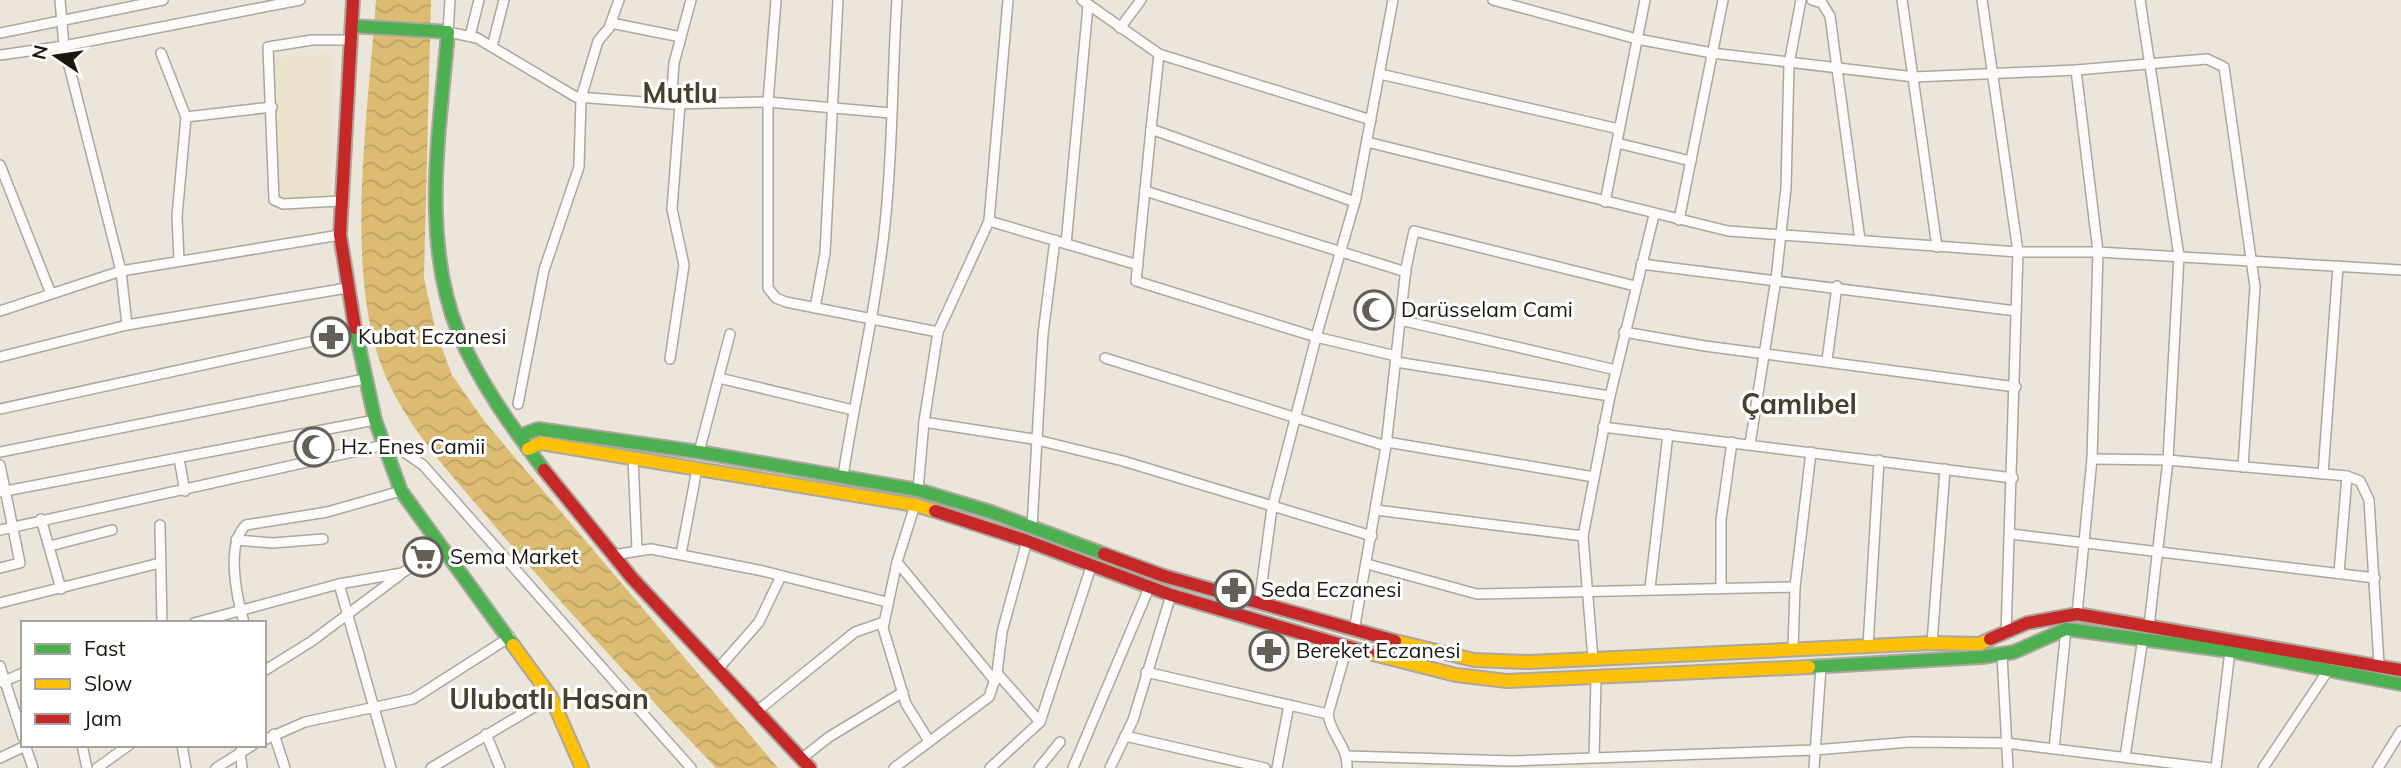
<svg xmlns="http://www.w3.org/2000/svg" width="2401" height="768" font-family="Mulish,sans-serif">
<style>
.built{fill:#ece2cc}
.water{fill:url(#water-waves)}
.lines{fill:none;stroke-linecap:round;stroke-linejoin:round}
.street-casing{stroke:#aba79e;stroke-width:12}
.fast-casing{stroke:#aba79e;stroke-width:16}
.slow-casing{stroke:#aba79e;stroke-width:16}
.jam-casing{stroke:#aba79e;stroke-width:16}
.street{stroke:#fcfbf9;stroke-width:9}
.fast{stroke:#4caf50;stroke-width:12}
.slow{stroke:#ffc107;stroke-width:12}
.jam{stroke:#c62828;stroke-width:12}
.labels{text-anchor:middle;stroke-width:6;stroke-linejoin:round;paint-order:stroke}
.poi-label{font-size:21px;fill:#1c1810;stroke:#fff;text-anchor:start}
.district-label{font-size:28px;font-weight:bold;fill:#483f2d;stroke:#fff}
</style>
<defs>
<pattern id="water-waves" width="16" height="10" patternUnits="userSpaceOnUse" patternTransform="scale(1.75)"><rect width="16" height="10" fill="#dcbc72"/><path d="M0 5q4-4 8 0t8 0" fill="none" stroke="#bca162"/></pattern>
</defs>
<rect width="100%" height="100%" fill="#ece6da"/>
<path class="built" d="M331,54V200H280L272,58Z"/>
<path class="water" d="M376,0H431L424,278L436,332L452,375L485,422L778,768H716C638,686 561,605 488,518C444,466 391,411 374,342C348,241 369,105 376,0Z"/>
<g class="lines">
<g class="street-casing">
<g id="street">
<path d="M60,0L64,46L121,271L127,325"/>
<path d="M450,0L448,32L477,38L576,97L671,104L768,102L890,113"/>
<path d="M776,0L768,102V288L776,298L786,302L938,332L924,422L918,490"/>
<path d="M1082,0L1159,54L1371,120"/>
<path d="M1493,0L1637,39L1712,53L1914,77L2076,70L2207,59L2224,67L2255,287L2243,467"/>
<path d="M1812,0L1822,3L1830,16L1860,240"/>
<path d="M1902,0L1937,247"/>
<path d="M1982,0L2018,252L2006,634"/>
<path d="M2140,0L2179,256L2168,460L2149,626"/>
<path d="M611,23L681,37"/>
<path d="M1120,28L1141,0"/>
<path d="M0,33L163,0"/>
<path d="M470,36L479,0"/>
<path d="M492,47L504,0"/>
<path d="M161,53L186,117L177,216L179,261"/>
<path d="M0,55L64,46L300,0"/>
<path d="M2076,70L2098,252L2092,459L2077,614"/>
<path d="M1380,74L1619,129"/>
<path d="M671,104L674,63L691,0"/>
<path d="M186,117L272,107"/>
<path d="M1151,129L1159,54"/>
<path d="M1367,142L1728,231L2018,252H2098L2401,270"/>
<path d="M1617,143L1691,161"/>
<path d="M0,165L51,294"/>
<path d="M1145,191L1406,272"/>
<path d="M340,201L283,204L274,200L268,47L312,40H352"/>
<path d="M1355,202L1151,129L1136,281L1316,337L1396,356"/>
<path d="M1605,202L1645,0"/>
<path d="M1679,220L1723,0"/>
<path d="M989,221L1138,265"/>
<path d="M1066,244L1088,6"/>
<path d="M1641,264L2016,311"/>
<path d="M815,308L825,253L838,0"/>
<path d="M0,311L121,271L340,235"/>
<path d="M1400,320L1616,370"/>
<path d="M938,332L989,221L1008,0"/>
<path d="M1624,332L1705,346L2016,387"/>
<path d="M0,357L127,325L347,288"/>
<path d="M1105,358L1386,446"/>
<path d="M670,359L684,265L672,209L680,104"/>
<path d="M1827,360L1837,286"/>
<path d="M1396,362L1610,396"/>
<path d="M719,378L853,410"/>
<path d="M518,404L544,270L579,167L581,98L598,41L609,28L619,0"/>
<path d="M0,409L355,332"/>
<path d="M924,422L1033,439L1123,461L1372,536"/>
<path d="M1603,427L2013,478"/>
<path d="M1387,442L1594,477"/>
<path d="M1750,444L1776,279L1786,188L1789,64L1801,0"/>
<path d="M0,452L365,379"/>
<path d="M699,452L730,334"/>
<path d="M633,458L637,549"/>
<path d="M179,459L185,491"/>
<path d="M2092,459L2168,460L2347,476L2360,481L2369,500L2379,664"/>
<path d="M0,465L20,563L0,568"/>
<path d="M2323,474L2338,266"/>
<path d="M843,476C856,392 876,309 885,224C893,150 892,74 897,0"/>
<path d="M0,492L375,420"/>
<path d="M915,505L897,562L883,628L906,704L929,741"/>
<path d="M1376,510L1583,536"/>
<path d="M41,519L61,589"/>
<path d="M160,525L162,623"/>
<path d="M1032,527L1043,334L1055,240"/>
<path d="M0,530L384,445L401,450L423,465L691,768"/>
<path d="M2011,534L2375,578"/>
<path d="M236,540L273,543L323,539"/>
<path d="M50,546L112,530"/>
<path d="M681,554L697,469"/>
<path d="M613,555L651,549L763,571L887,602"/>
<path d="M897,562L995,681"/>
<path d="M1367,564L1477,594L1795,587"/>
<path d="M2339,573L2347,476"/>
<path d="M339,584L391,768"/>
<path d="M1650,588L1668,434"/>
<path d="M1721,588V520L1732,442"/>
<path d="M0,603L160,563"/>
<path d="M1259,604L1272,508L1318,330L1356,198L1393,0"/>
<path d="M194,623L339,584L402,573L440,549"/>
<path d="M244,623C237,598 225,544 246,525L327,512L401,491"/>
<path d="M1354,631L1386,446L1406,268L1414,231L1635,286"/>
<path d="M1932,643L1945,469"/>
<path d="M1868,646L1879,460"/>
<path d="M1793,650L1795,587L1811,452"/>
<path d="M2002,655L2008,768"/>
<path d="M1593,659L1583,536L1610,396L1654,215"/>
<path d="M0,666L23,737"/>
<path d="M717,670L759,622L781,576"/>
<path d="M264,671L312,641L400,575"/>
<path d="M1146,672L1328,714"/>
<path d="M997,673L1040,722"/>
<path d="M2,682L23,673"/>
<path d="M756,712L855,632L884,622"/>
<path d="M274,734L285,768"/>
<path d="M486,734L500,768"/>
<path d="M1125,736L1265,768"/>
<path d="M264,740L305,722L413,699L510,637"/>
<path d="M25,745L33,768"/>
<path d="M82,745L87,768"/>
<path d="M182,745L186,768"/>
<path d="M2054,749L2066,629"/>
<path d="M240,752L242,768"/>
<path d="M1347,756L1512,761L1815,750L1910,742L2006,743L2211,768"/>
<path d="M1594,757L1596,679"/>
<path d="M2125,757L2143,638"/>
<path d="M0,758L27,745"/>
<path d="M801,759L829,737L903,692"/>
<path d="M97,768L129,745"/>
<path d="M216,768L253,745"/>
<path d="M431,768L551,697"/>
<path d="M894,768L989,697L997,673L1002,632L1027,541"/>
<path d="M990,768L1040,722L1092,564"/>
<path d="M1039,768L1060,742"/>
<path d="M1073,768L1149,588"/>
<path d="M1110,768L1133,720L1171,595"/>
<path d="M1277,768L1289,705"/>
<path d="M1347,768C1348,746 1330,734 1328,714L1347,647"/>
<path d="M1814,768L1821,667"/>
<path d="M2216,768L2230,651"/>
<path d="M2263,768L2329,669"/>
<path d="M2378,768L2401,731"/>
</g>
</g>
<g class="fast-casing">
<g id="fast">
<path d="M352,26L448,32C440,130 420,240 459,334C480,384 512,427 544,470"/>
<path d="M355,328L375,420L401,491L513,645"/>
<path d="M519,436L538,429L699,452L918,490L991,512L1104,554"/>
<path d="M1809,667L1982,657L2014,652L2066,629L2230,651L2401,684"/>
</g>
</g>
<g class="slow-casing">
<g id="slow">
<path d="M528,449L541,443L915,505L935,511"/>
<path d="M1395,641L1474,660L1529,662L1932,643L1980,644L1990,639"/>
<path d="M513,645L551,697L582,768"/>
<path d="M1369,653L1456,675L1507,681L1809,667"/>
</g>
</g>
<g class="jam-casing">
<g id="jam">
<path d="M353,0L340,235L355,328"/>
<path d="M544,470L632,578L810,768"/>
<path d="M935,511L1027,541L1171,595L1369,653"/>
<path d="M1104,554L1164,576L1395,641"/>
<path d="M1990,639L2027,623L2077,614L2401,670"/>
</g>
</g>
<use href="#street" class="street"/>
<use href="#fast" class="fast"/>
<use href="#slow" class="slow"/>
<use href="#jam" class="jam"/>
</g>
<defs>
<g id="mosque-ring" transform="scale(2.0125)"><circle r="9.5" fill="#fff" stroke="#656057" stroke-width="1.5"/><path d="M3.5-4.9A6 6 0 1 0 3.5 4.9A5 5 0 1 1 3.5-4.9Z" fill="#656057"/></g>
<g id="pharmacy-ring" transform="scale(2.0125)"><circle r="9.5" fill="#fff" stroke="#656057" stroke-width="1.5"/><path d="M-2-6h4v4h4v4h-4v4h-4v-4h-4v-4h4Z" fill="#656057"/></g>
<g id="supermarket-ring" transform="scale(2.0125)"><circle r="9.5" fill="#fff" stroke="#656057" stroke-width="1.5"/><path d="M-6-5.5h2.5l.6 2H6L4.5 2H-2.5L-4.4-4H-6ZM-1.5 3.2a1.3 1.3 0 1 0 .1 0ZM3 3.2a1.3 1.3 0 1 0 .1 0Z" fill="#656057"/></g>
</defs>
<g fill-rule="evenodd">
<use href="#mosque-ring" x="1374" y="310"/>
<use href="#pharmacy-ring" x="331" y="337"/>
<use href="#mosque-ring" x="314" y="447"/>
<use href="#supermarket-ring" x="423" y="557"/>
<use href="#pharmacy-ring" x="1234" y="590"/>
<use href="#pharmacy-ring" x="1269" y="651"/>
</g>
<g class="labels">
<g class="poi-label">
<text x="1401" y="317">Darüsselam Cami</text>
<text x="358" y="344">Kubat Eczanesi</text>
<text x="341" y="454">Hz. Enes Camii</text>
<text x="450" y="564">Sema Market</text>
<text x="1261" y="597">Seda Eczanesi</text>
<text x="1296" y="658">Bereket Eczanesi</text>
</g>
<g class="district-label">
<text x="680" y="103">Mutlu</text>
<text x="1799" y="414">Çamlıbel</text>
<text x="549" y="709">Ulubatlı Hasan</text>
</g>
</g>
<rect x="21" y="621" width="245" height="126" fill="#ffffff" stroke="#a4a39f" stroke-width="2"/>
<rect x="35" y="644" width="35" height="10" fill="#4caf50" stroke="#a4a39f" stroke-width="2"/>
<text x="84" y="656" font-size="21" fill="#1c1810">Fast</text>
<rect x="35" y="679" width="35" height="10" fill="#ffc107" stroke="#a4a39f" stroke-width="2"/>
<text x="84" y="691" font-size="21" fill="#1c1810">Slow</text>
<rect x="35" y="714" width="35" height="10" fill="#c62828" stroke="#a4a39f" stroke-width="2"/>
<text x="84" y="726" font-size="21" fill="#1c1810">Jam</text>
<g transform="translate(56 56) rotate(283)" stroke="#ffffff" stroke-width="5" paint-order="stroke">
<path d="M0-5L12 26L0 18L-12 26Z" fill="#1c1810"/>
<text y="-10" font-size="19" font-weight="bold" text-anchor="middle" fill="#1c1810">N</text>
</g>
</svg>
